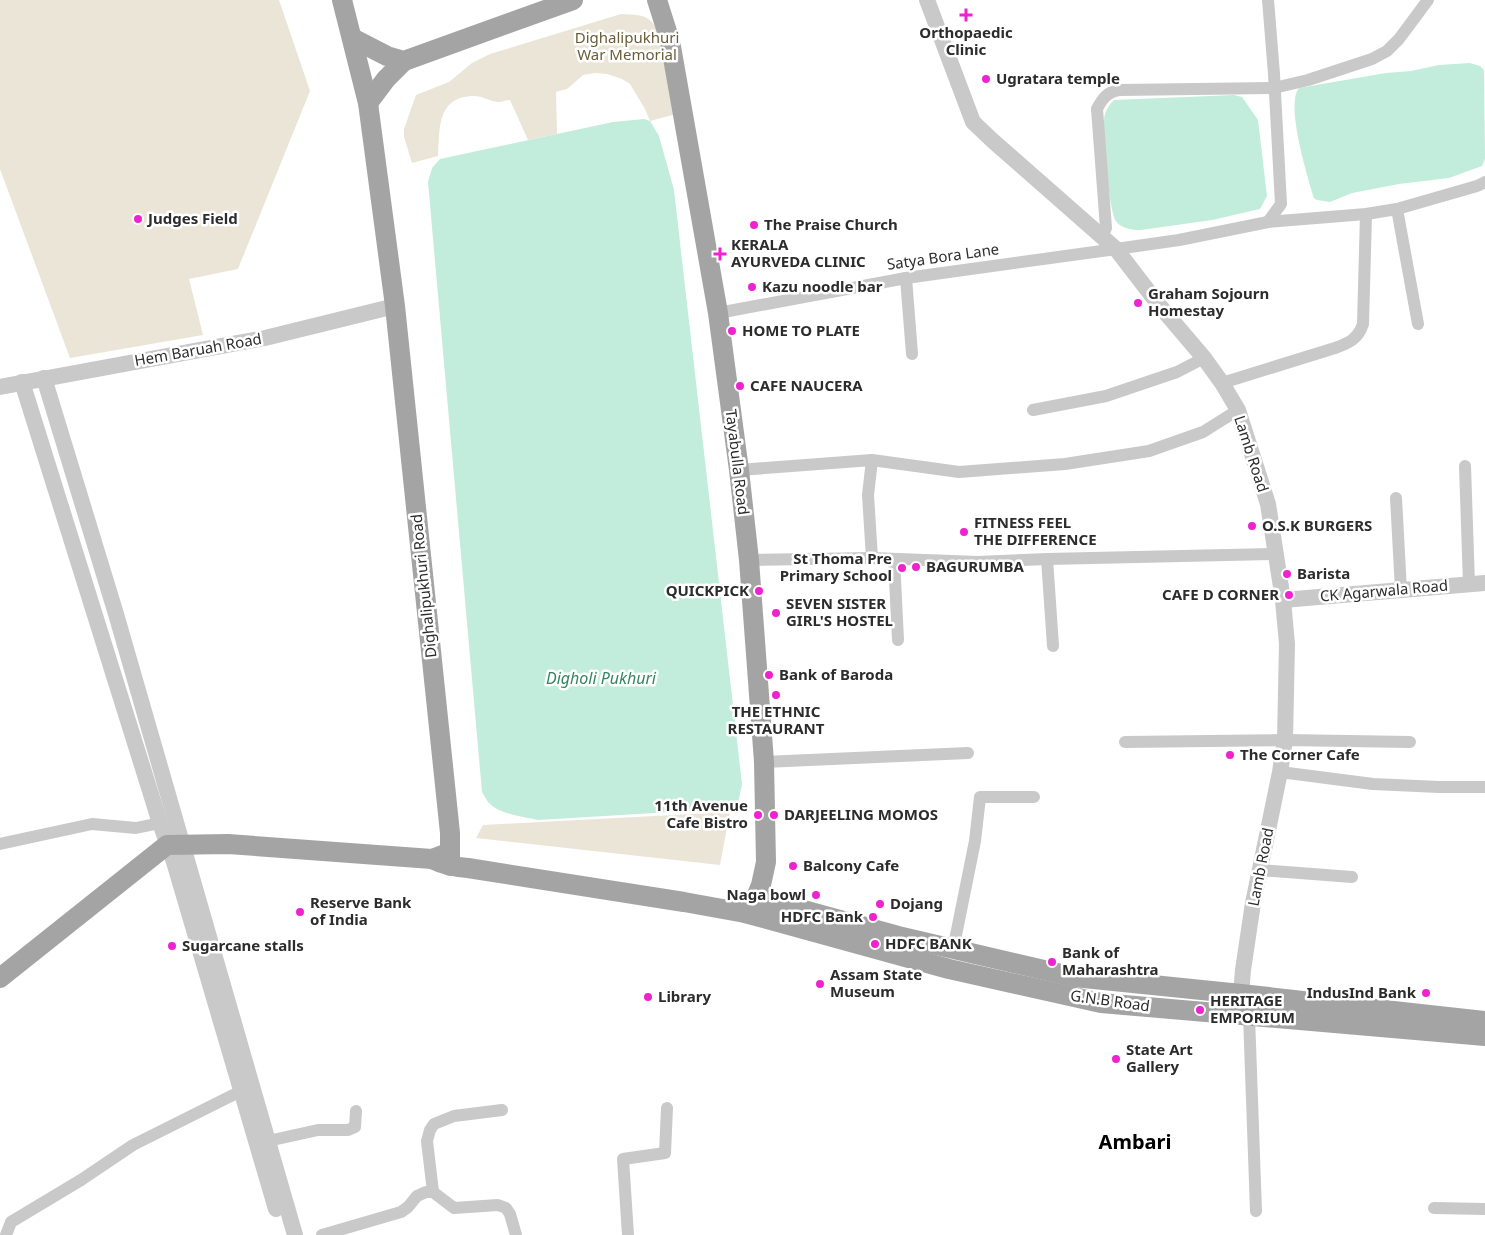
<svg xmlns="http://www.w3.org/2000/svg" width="1485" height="1235" font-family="'Noto Sans',sans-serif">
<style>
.green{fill:#ebe5d8}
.water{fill:#c2ecdc}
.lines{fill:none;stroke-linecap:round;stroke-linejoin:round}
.minor{stroke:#c9c9c9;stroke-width:12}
.tertiary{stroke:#c9c9c9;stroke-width:16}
.primary{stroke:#a4a4a4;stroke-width:20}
.poi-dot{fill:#ee23d0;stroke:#fff;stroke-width:2}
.labels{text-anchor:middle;stroke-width:5;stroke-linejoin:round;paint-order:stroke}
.poi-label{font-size:15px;font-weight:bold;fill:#2c2c2c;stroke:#fff;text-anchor:start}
.park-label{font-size:15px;fill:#695d38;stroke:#fff}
.street-label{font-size:15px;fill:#2c2c2c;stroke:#fff}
.water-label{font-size:16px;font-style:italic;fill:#338465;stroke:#fff}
.district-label{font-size:20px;font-weight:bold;fill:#000;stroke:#fff}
</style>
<rect width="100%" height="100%" fill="#fff"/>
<g class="green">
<path d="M0,0H279L310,91L238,269L189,279L203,335L70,358L0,169Z"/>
<path d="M621,14C637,15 649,13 657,30L680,113L650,121L645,109L630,84L622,79L607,74L595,73L583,75L567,89L556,92L557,134L528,140L510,100C506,100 502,102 498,102C489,101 481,95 472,96C436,98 440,130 438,156L412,163L404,137V129L416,95L449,82L472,63L490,54Z"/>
<path d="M730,812L720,865L476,838L483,825Z"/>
</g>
<g class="water">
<path d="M1470,63L1480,66L1484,70L1485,159L1482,166L1449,178L1399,184L1352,193L1330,202L1317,200L1314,198C1308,178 1285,104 1299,88L1386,73L1411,71L1439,65Z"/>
<path d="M1234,95L1242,97L1258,120L1267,196L1260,209L1212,220L1141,230C1133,230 1121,229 1116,221C1109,211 1103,136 1104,121C1104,113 1108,106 1114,100Z"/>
<path d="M644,119L650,121L659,136L674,190L742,784L737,808L538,820C524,817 498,814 488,802C486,799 484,795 482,792L428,182L432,168L440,159L613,122Z"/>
</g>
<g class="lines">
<g class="minor">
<path d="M1268,0L1274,74L1281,204L1268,222"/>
<path d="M1397,209L1418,324"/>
<path d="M1102,237L1106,228L1097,109C1102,99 1107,92 1119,90L1274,88L1308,80L1372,59L1387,51L1399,39L1428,0"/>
<path d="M906,278L912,354"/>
<path d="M718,313L906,278L1116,249L1179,240L1268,222L1366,214L1397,209L1477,186L1485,182"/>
<path d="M1222,383L1335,348C1349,343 1358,339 1363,324L1366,214"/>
<path d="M1033,410L1106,396L1177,372L1204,358"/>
<path d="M1465,466L1469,584"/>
<path d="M739,470L872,460L959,472L1065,464L1149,451L1203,432L1238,410"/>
<path d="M1396,498L1401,590"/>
<path d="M872,558L868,495L872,460"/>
<path d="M894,559L898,640"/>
<path d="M1047,559L1053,646"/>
<path d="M749,560L872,558L978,562L1047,559L1275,554"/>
<path d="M1125,742L1285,740L1410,742"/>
<path d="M764,762L968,753"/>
<path d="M1280,772L1373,784L1439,787H1485"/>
<path d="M0,844L92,824L136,828L160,823"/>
<path d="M1260,870L1352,877"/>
<path d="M953,950L975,841L980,797H1034"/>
<path d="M1249,1016L1256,1211"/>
<path d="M268,1141L318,1130H348L355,1127L356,1111"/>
<path d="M433,1192L427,1141L430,1130L434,1124L454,1116L502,1110"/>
<path d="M1434,1208L1485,1209"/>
<path d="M6,1235L11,1222L81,1180L133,1145L241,1091"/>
<path d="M322,1235L401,1212L408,1207L417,1196L426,1192H433L454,1208L498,1205L506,1208L510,1214L516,1235"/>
<path d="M628,1235L623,1159L665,1153L667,1108"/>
</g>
<g class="tertiary">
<path d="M927,0L973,122L993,141L1116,249L1159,305L1204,358L1222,383L1238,410L1268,504L1283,600L1287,644L1285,740L1280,772L1253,903L1243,970L1240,1006"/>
<path d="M44,378L116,614L295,1235"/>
<path d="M22,382L160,823L174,862L276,1209"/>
<path d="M0,387L265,338L395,306"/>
<path d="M1283,600L1485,583"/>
</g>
<g class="primary">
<path d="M342,0L368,103L395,306L450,833V866"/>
<path d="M657,0L670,41L718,313L739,470L749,560L764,762L766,862L761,885L756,897L745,913"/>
<path d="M352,38L387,56L404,61L573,0"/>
<path d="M368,103L386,79L404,61"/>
<path d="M432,859C444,865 454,867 468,868L684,902L745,913L949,969L1101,1003L1485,1036"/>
<path d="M756,897L898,936L1074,977L1241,994L1485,1021"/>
<path d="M0,978L167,845L228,844L432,859L445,854"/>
</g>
</g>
<g class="poi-dot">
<path d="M963.5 7.5h5v5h5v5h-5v5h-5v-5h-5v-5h5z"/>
<circle cx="986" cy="79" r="5"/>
<circle cx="138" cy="219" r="5"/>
<circle cx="754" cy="225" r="5"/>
<path d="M717.5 246.5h5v5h5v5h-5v5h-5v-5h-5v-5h5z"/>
<circle cx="752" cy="287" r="5"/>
<circle cx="1138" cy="303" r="5"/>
<circle cx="732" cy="331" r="5"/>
<circle cx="740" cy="386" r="5"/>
<circle cx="1252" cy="526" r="5"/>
<circle cx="964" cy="532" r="5"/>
<circle cx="916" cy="567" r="5"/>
<circle cx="902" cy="568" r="5"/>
<circle cx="1287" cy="574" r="5"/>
<circle cx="759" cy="591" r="5"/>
<circle cx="1289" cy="595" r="5"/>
<circle cx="776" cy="613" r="5"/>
<circle cx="769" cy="675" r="5"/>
<circle cx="776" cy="695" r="5"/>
<circle cx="1230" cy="755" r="5"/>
<circle cx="758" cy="815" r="5"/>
<circle cx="774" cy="815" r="5"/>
<circle cx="793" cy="866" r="5"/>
<circle cx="816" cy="895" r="5"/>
<circle cx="880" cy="904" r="5"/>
<circle cx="300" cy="912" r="5"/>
<circle cx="873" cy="917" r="5"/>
<circle cx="875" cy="944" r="5"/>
<circle cx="172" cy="946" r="5"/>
<circle cx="1052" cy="962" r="5"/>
<circle cx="820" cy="984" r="5"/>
<circle cx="1426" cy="993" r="5"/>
<circle cx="648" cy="997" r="5"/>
<circle cx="1200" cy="1010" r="5"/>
<circle cx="1116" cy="1059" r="5"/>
</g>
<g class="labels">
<g class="poi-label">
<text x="966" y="38" text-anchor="middle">Orthopaedic<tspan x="966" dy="17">Clinic</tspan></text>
<text x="996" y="84">Ugratara temple</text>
<text x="148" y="224">Judges Field</text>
<text x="764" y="230">The Praise Church</text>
<text x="731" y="250">KERALA<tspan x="731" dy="17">AYURVEDA CLINIC</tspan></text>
<text x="762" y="292">Kazu noodle bar</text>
<text x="1148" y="299">Graham Sojourn<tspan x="1148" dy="17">Homestay</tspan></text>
<text x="742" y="336">HOME TO PLATE</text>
<text x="750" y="391">CAFE NAUCERA</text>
<text x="974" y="528">FITNESS FEEL<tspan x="974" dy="17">THE DIFFERENCE</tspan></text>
<text x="1262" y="531">O.S.K BURGERS</text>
<text x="892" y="564" text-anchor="end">St Thoma Pre<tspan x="892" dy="17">Primary School</tspan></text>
<text x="926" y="572">BAGURUMBA</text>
<text x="1297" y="579">Barista</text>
<text x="749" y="596" text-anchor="end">QUICKPICK</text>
<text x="1279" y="600" text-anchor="end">CAFE D CORNER</text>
<text x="786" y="609">SEVEN SISTER<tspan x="786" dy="17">GIRL'S HOSTEL</tspan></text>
<text x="779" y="680">Bank of Baroda</text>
<text x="776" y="717" text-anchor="middle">THE ETHNIC<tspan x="776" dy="17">RESTAURANT</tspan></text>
<text x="1240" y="760">The Corner Cafe</text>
<text x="748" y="811" text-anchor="end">11th Avenue<tspan x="748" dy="17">Cafe Bistro</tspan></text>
<text x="784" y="820">DARJEELING MOMOS</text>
<text x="803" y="871">Balcony Cafe</text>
<text x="806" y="900" text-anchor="end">Naga bowl</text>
<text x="310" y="908">Reserve Bank<tspan x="310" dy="17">of India</tspan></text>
<text x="890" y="909">Dojang</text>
<text x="863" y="922" text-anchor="end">HDFC Bank</text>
<text x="885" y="949">HDFC BANK</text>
<text x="182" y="951">Sugarcane stalls</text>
<text x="1062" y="958">Bank of<tspan x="1062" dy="17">Maharashtra</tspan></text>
<text x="830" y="980">Assam State<tspan x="830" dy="17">Museum</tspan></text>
<text x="1416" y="998" text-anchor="end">IndusInd Bank</text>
<text x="658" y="1002">Library</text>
<text x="1210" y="1006">HERITAGE<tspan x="1210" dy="17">EMPORIUM</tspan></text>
<text x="1126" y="1055">State Art<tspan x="1126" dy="17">Gallery</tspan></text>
</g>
<g class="park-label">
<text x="627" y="43">Dighalipukhuri<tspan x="627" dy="17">War Memorial</tspan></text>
</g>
<g class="street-label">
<text transform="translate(943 257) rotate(-8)" y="5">Satya Bora Lane</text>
<text transform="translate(198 350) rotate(-10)" y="5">Hem Baruah Road</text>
<text transform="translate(1251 454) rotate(72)" y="5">Lamb Road</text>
<text transform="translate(737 462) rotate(83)" y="5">Tayabulla Road</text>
<text transform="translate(424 586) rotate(-96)" y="5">Dighalipukhuri Road</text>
<text transform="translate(1384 591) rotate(-5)" y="5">CK Agarwala Road</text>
<text transform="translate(1261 867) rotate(-79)" y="5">Lamb Road</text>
<text transform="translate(1110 1001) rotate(8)" y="5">G.N.B Road</text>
</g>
<g class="water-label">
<text x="601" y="684">Digholi Pukhuri</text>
</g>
<g class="district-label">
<text x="1135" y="1149">Ambari</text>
</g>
</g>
</svg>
